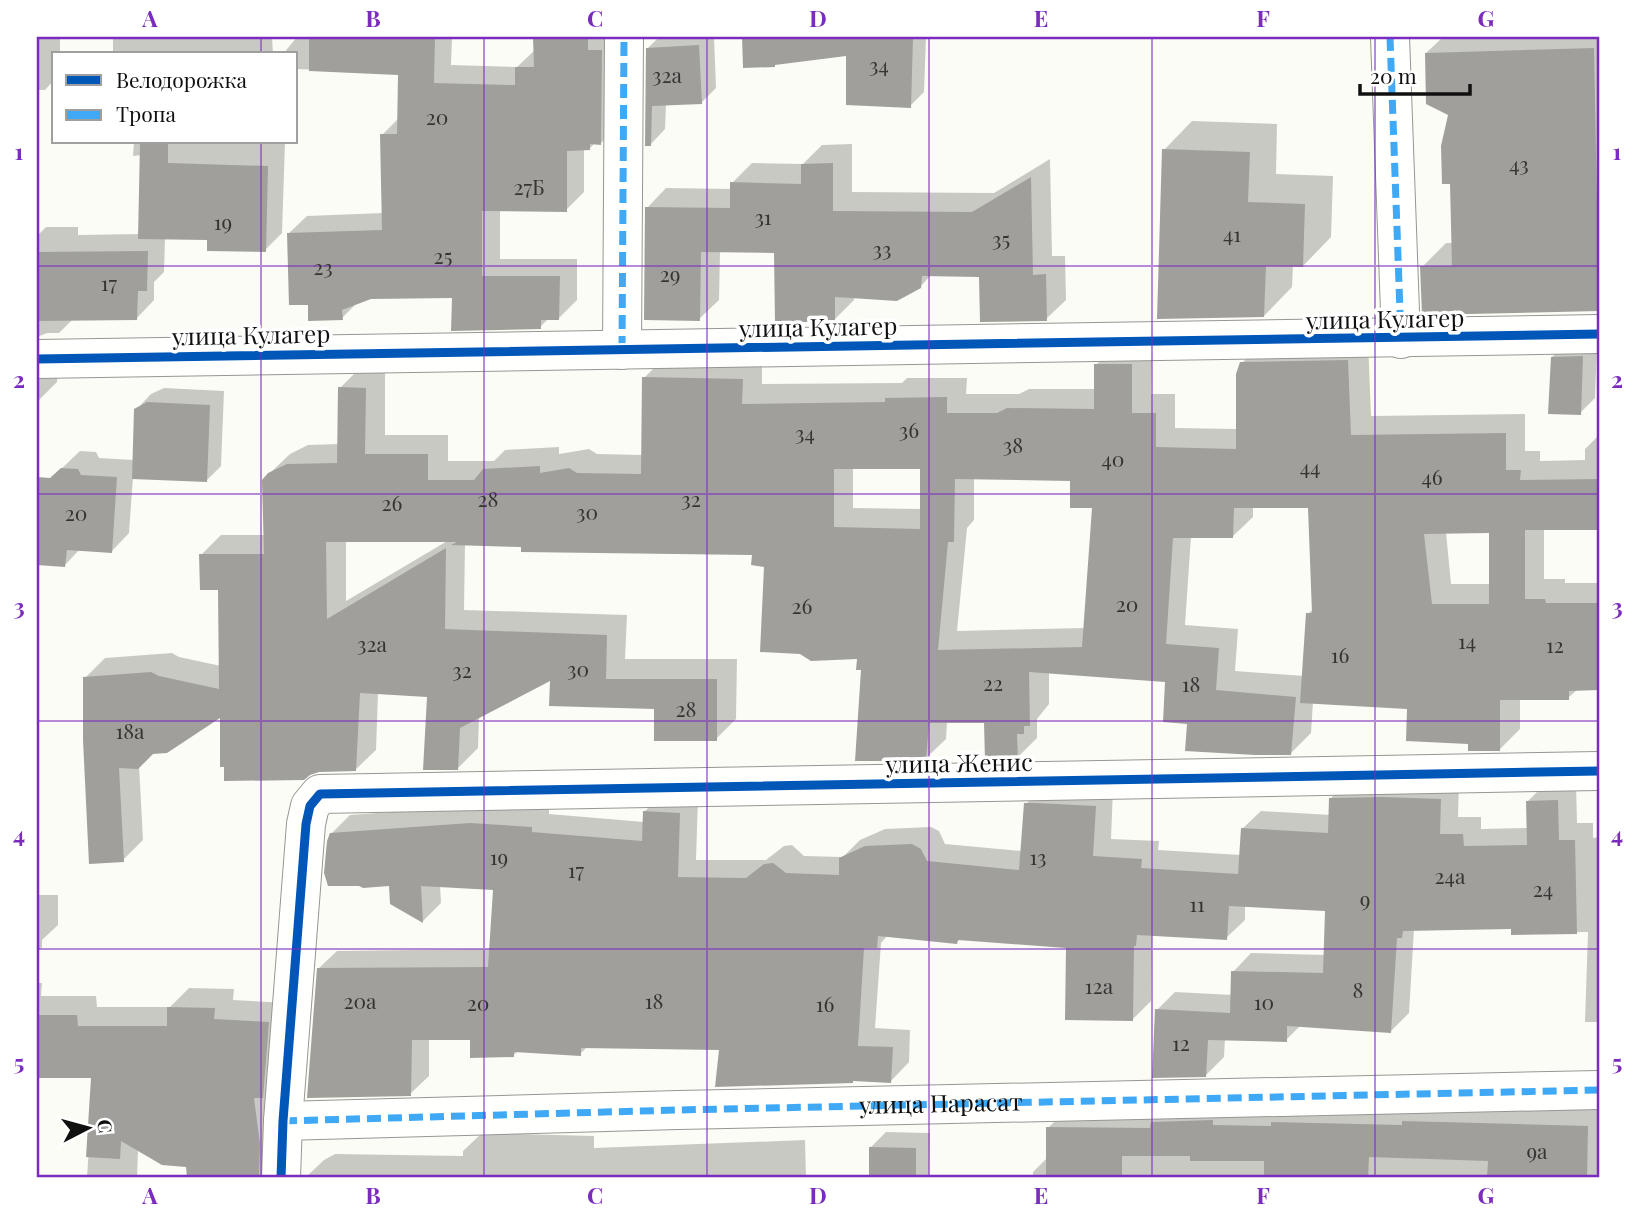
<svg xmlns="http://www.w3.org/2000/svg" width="1636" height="1215" font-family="'Playfair Display',serif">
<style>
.shadow{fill:#0003;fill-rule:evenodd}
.building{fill:#a09f9b;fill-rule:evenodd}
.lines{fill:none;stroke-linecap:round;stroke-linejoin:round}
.minor-casing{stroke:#969694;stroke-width:40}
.minor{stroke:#fffffe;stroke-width:38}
.quiet{stroke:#3fa9f5;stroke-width:7;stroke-dasharray:14 7;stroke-linecap:butt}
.cycleway-casing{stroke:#fff;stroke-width:13}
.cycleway{stroke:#0057b8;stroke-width:9}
.grid{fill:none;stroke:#7b2cbf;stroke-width:2;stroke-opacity:0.55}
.labels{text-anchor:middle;stroke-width:7;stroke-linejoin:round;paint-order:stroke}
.number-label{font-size:21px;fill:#343433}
.street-label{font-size:24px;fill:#101010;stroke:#fff}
.neatline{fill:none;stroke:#7b2cbf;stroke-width:2.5}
.grid-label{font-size:23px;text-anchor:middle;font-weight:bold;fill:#7b2cbf}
</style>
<rect width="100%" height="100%" fill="#fcfcf6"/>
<g class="shadow">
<path d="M37,37H60V54H54V80L45,90H37Z"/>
<path d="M113,37H272L273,54H113Z"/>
<path d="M297,37H452L451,65L517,67L536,49L535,37H619V125L601,143H595L589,149H584V192L566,210L500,209V259H577V300L559,318H549L540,327L454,296L371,297L358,302L342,318L309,303L288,234L307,216L383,213L382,135L399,118L400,73L296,69V54H283Z"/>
<path d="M659,37H714L716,88L702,102L666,104L665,129L651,144L648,48Z"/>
<path d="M743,37H926L924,92L910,106L847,54L744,66Z"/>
<path d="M1443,37H1599V310L1424,313L1422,267L1446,243H1453L1450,114L1426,53Z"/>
<path d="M1192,121L1277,124L1276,174L1333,176L1331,237L1303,266L1293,265L1292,287L1264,316L1164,150Z"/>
<path d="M134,142H285L282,233L265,250L209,239L165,238L164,272L154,282V300L137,318H74L59,333H47L37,337V236L46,227H78V235L140,234L142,155L133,156Z"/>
<path d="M852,144V192L994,193L1050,159L1052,256H1065L1066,300L1046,319L980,275L932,274L920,287L854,297V300L834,320L776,252L720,251L719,300L699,319L647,208L666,188L732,189V183L752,163L803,164L822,145Z"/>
<path d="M1368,341L1371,416L1525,414V451H1540V461L1585,460V449L1599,435V528H1544V579H1565V583H1599V689H1578L1568,698H1520V729L1500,749L1470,742L1409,707L1313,702L1311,733L1291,753L1189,722L1167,681L1049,672V704L1037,719V738L1017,758L986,722H947L946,739L925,759L863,669L859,657L754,554L465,544L464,610L627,615L625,659H737L736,719L716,739L656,708L552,678L479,716L478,748L458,768L429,695L378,693L376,750L355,770L221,715L153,752L139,765L143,840L123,860L85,678L105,658L172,653L179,657L221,666L220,588L201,555L221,535H265L269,474L290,454L308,445L339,444L340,388L360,368L385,369V435H448V461H494L505,450L559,447V454L589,449L597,454L643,455L644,378L664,358L762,359V384L902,383L907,378H967L966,394H1019L1029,389H1095L1096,365L1116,345H1152L1151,394H1175V428L1237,429L1242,363L1262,343ZM853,467H922L921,509L853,508ZM974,478L1072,480L1094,506L1085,628L957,631L967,528L974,520ZM1253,506H1310L1314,608L1308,614L1304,676L1235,671L1238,629L1185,625L1191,536L1232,537L1253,517ZM1446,532H1491V584H1451ZM346,540H449L346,601Z"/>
<path d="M1567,342H1597L1595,398L1580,413L1552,357Z"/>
<path d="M37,354L59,364L57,382L39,400L37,492L80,451L96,452L99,458L134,460L136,410L151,394L164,388L224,391L221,466L206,481L133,477L129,533L112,551L80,549L65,565L37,563Z"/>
<path d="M1349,780L1459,781L1458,817H1481V829L1528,828L1527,802L1546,783H1576L1577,823H1593V838L1599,837V1022H1585L1588,932L1513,933V928L1414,929L1409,1013L1391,1031L1301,1025L1286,1040L1225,1038L1224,1057L1206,1075L1157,1010L1175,992L1233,995V972L1251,953L1326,955L1327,910L1245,905V920L1226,938L1152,934L1151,1001L1132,1020L1068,946L960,939L957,942L888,935L881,943L875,1028L910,1030L909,1062L891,1081L721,1048L588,1046L580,1054L518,1051L514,1055L472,1038H429V1076L410,1094L318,969L337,951L491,949L495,889L440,885L441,903L423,921L391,903L390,884L331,834L350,815L489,805L549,809V814L644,822V812L663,794L698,796L696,860H766L784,846L792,845L804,856L843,857L860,840L885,829L931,827L939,831L945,844L1022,851L1026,804L1044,786L1113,788L1111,839L1159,841L1158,850L1241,855L1242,829L1261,811L1331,815V798Z"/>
<path d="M37,895H58V925L42,940V947L37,952Z"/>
<path d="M37,983H42L41,996H96L97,1007H170L189,988L234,989L233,1000L288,1003L270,1178H188L187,1165L138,1149L137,1178H87L90,1130L227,1076H37Z"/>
<path d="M1599,1106V1178H1033V1172L1048,1157V1128L1068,1108Z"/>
<path d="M886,1132L930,1133L929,1178H870L871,1147Z"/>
<path d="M482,1133L594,1136V1148L805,1140L806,1178H305L324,1160L335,1154L463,1156V1151Z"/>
</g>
<g class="building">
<path d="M309,37H435L434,83L515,85V67H534L533,37H588V50H602L601,145L590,144V150L567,151V212L482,211V276H560L559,320H541V329L451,331L452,298L371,299L342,310L343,320L308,321V305H289L287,233L382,230L380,134H397L398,75L309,71Z"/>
<path d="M742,37H913L911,108L846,105V56L775,65V67L743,68Z"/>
<path d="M699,45L702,104L652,106L651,146H645L646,48Z"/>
<path d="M1594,48L1599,311L1422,315L1420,266H1452L1450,184H1442L1441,146L1448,115L1426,104L1425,53Z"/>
<path d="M140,142H168V163L268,166L266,252L207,251V240L138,239Z"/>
<path d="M1162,149L1250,152L1248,202L1305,204L1303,267L1266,266L1264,317L1157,319Z"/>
<path d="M833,163V211L972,212L1031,177L1033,275L1046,274L1047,321L980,322L979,277L922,276L921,288L897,301L835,297V322H775L774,253L701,252L700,321L644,320L645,207L730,208V182L801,184V164Z"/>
<path d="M148,251L147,291H138L137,320L37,321V252Z"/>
<path d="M1583,356L1581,415L1548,414L1551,357Z"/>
<path d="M1348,360L1351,435L1506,433V470H1521L1520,480L1599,479V530H1525V599H1545L1546,603H1599V690L1569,691V700H1500V751H1468V744L1406,741L1407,709L1300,703L1306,613H1312L1308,508H1234L1233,538H1173L1166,644L1219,648L1216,690L1296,697L1291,755H1255L1185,751L1187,724L1163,722L1165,682L1029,672L1030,726H1024V734H1017L1018,760H985L984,723H929L926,761H855L861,670H856L857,659L811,661L800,654L760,652L764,567L751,565L752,555L521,552V547L451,545L457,542H326L327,619L446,548L445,629L607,635L606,679H717V741H654V709L549,706L550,681L460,728L458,770H423L427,697L360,693L356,771L319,772L310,775L304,780L224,781V767H220V718L167,753L153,754L138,769L119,768L124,862L89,864L83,740V677L151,672L159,676L219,689L218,590H200L199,554H264L262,480L268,473L287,464L337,463L338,387L366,388L365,454H428V480H474L483,469L540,466V473L569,468L577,473L641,474L642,377L743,379L742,404L885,402V398L947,397V413H997L1007,408L1094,409V364H1132V413H1156V447L1236,449V374L1240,362ZM834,469H920V529L834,527ZM955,479L1070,481V508H1092L1082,647L938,650L948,542H954ZM1489,533V604H1432L1424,534Z"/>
<path d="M147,402L210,405L207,482L132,479L134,409Z"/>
<path d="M61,468L78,469L81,475L117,477L112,553L67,550L65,567L37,565V477L50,478Z"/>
<path d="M1383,797L1441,799L1440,834H1463L1464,846L1527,845L1526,801L1558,800L1559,840H1575L1577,934L1511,935V929L1403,931L1402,938H1397L1391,1033L1287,1026V1042L1208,1040L1206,1077L1152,1078L1155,1009L1230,1013L1231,971L1323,973L1325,911L1229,906L1227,940L1137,935L1136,946H1134L1133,1021L1065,1020L1066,948L958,940L957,944L878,936L877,948H864L858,1046L893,1047L891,1083L853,1081V1083L715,1087L719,1050L581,1048V1056L514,1052V1057L470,1058V1040H412L411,1096L307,1098L317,968L488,967L493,890L421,886L423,923L390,904L389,886L363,888L359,886H328L324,873L327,841L330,833L470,823L532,827V832L642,841L643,811L680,813L678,877L746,878L764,864L773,863L786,873L839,875V858L865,846L912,844L921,849L927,861L1019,870L1024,803H1035L1096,806L1093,856L1142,859L1141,868L1238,874L1241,828L1328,833L1329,798Z"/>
<path d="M167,1007L215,1008L214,1019L269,1022L263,1098H254L260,1144L259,1178H187L186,1167L162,1165L121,1141L120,1159L86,1157L91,1078H37V1015H77L78,1026H167Z"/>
<path d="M1213,1120V1125L1271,1126V1122L1402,1125V1121L1588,1126L1587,1178H1487L1488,1161L1369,1157L1368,1178H1264V1161H1190V1156H1122V1178H1046V1127L1150,1128L1151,1122Z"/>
<path d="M869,1147L916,1148V1178H869Z"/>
</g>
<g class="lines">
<g class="minor-casing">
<g id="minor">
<path d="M1390,37L1401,339"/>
<path d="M622,350L624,37"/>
<path d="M37,359L1599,334"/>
<path id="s1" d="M283,1121L678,1110L1599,1090"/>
<path d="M281,1178L283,1121L306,824L310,806L320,794L1599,771"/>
</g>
</g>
<use href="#minor" class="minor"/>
<g class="quiet">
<path d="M1390,37L1401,339"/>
<path d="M622,350L624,37"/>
<path d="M283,1121L678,1110L1599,1090"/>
</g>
<g class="cycleway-casing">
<g id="cycleway">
<path d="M37,359L1599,334"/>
<path d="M281,1178L283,1121L306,824L310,806L320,794L1599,771"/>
</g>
</g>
<use href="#cycleway" class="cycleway"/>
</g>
<path class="grid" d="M261,37V54M484,37V1178M707,37V1178M929,37V1178M1152,37V1178M1375,37V1178M261,142V1178M37,266H1599M37,494H1599M37,721H1599M37,949H1599"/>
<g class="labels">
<g class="number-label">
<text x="879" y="73">34</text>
<text x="667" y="83">32а</text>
<text x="437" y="125">20</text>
<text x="1519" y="172">43</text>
<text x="529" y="195">27Б</text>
<text x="763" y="225">31</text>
<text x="223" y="230">19</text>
<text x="1232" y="242">41</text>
<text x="1001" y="247">35</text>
<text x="882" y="257">33</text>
<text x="443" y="264">25</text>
<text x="323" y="275">23</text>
<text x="670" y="282">29</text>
<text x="109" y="291">17</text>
<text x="909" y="438">36</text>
<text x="805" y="441">34</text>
<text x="1013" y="453">38</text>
<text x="1113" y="467">40</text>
<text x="1310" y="475">44</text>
<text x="1432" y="485">46</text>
<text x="488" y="507">28</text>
<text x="691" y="507">32</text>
<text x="392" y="511">26</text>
<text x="587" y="520">30</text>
<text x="76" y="521">20</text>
<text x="1127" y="612">20</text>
<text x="802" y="614">26</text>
<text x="1467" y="649">14</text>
<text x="372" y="652">32а</text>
<text x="1555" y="653">12</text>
<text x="1340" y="663">16</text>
<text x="578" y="677">30</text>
<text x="462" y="678">32</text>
<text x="993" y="691">22</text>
<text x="1191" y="692">18</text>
<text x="686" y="717">28</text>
<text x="130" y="739">18а</text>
<text x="499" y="865">19</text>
<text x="1038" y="865">13</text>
<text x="576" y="878">17</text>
<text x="1450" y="884">24а</text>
<text x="1543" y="897">24</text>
<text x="1365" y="907">9</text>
<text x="1197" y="912">11</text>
<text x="1099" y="994">12а</text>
<text x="1358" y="998">8</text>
<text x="360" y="1009">20а</text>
<text x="654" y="1009">18</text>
<text x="1264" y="1010">10</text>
<text x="478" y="1011">20</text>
<text x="825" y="1012">16</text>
<text x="1181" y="1051">12</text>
<text x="1537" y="1159">9а</text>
</g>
<g class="street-label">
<text transform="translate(1385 320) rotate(-1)" y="8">улица Кулагер</text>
<text transform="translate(818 328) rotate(-1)" y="8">улица Кулагер</text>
<text transform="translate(251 336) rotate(-1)" y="8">улица Кулагер</text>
<text transform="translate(959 764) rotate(-1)" y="8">улица Женис</text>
<text dy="8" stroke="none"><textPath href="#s1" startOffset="658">улица Парасат</textPath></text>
</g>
</g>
<rect width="1636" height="1215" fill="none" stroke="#ffffff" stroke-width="77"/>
<rect x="52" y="52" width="245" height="91" fill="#ffffff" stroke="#9f9f9f" stroke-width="2"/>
<rect x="66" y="75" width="35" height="10" fill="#0057b8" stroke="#9f9f9f" stroke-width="2"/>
<text x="116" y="88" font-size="21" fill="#101010">Велодорожка</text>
<rect x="66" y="110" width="35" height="10" fill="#3fa9f5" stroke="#9f9f9f" stroke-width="2"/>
<text x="116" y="122" font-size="21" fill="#101010">Тропа</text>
<g transform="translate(88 1128) rotate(84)" stroke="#ffffff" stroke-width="5" paint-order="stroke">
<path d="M0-5L12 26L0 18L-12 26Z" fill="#101010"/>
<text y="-10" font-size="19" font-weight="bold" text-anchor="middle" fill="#101010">С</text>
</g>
<path d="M1360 84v10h110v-10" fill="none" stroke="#101010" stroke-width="3.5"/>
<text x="1370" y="84" font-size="21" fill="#101010" stroke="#ffffff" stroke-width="5" paint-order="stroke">20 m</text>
<rect x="38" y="38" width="1560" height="1138" class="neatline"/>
<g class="grid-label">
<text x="150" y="27">A</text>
<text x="373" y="27">B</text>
<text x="595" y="27">C</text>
<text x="818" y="27">D</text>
<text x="1041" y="27">E</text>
<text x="1263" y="27">F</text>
<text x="1486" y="27">G</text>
<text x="19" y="160">1</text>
<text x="1617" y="160">1</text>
<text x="19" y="388">2</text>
<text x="1617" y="388">2</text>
<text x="19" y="615">3</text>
<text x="1617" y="615">3</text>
<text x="19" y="843">4</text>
<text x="1617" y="843">4</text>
<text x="19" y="1071">5</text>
<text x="1617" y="1071">5</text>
<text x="150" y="1204">A</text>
<text x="373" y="1204">B</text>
<text x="595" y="1204">C</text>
<text x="818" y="1204">D</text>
<text x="1041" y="1204">E</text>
<text x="1263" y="1204">F</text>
<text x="1486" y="1204">G</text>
</g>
</svg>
